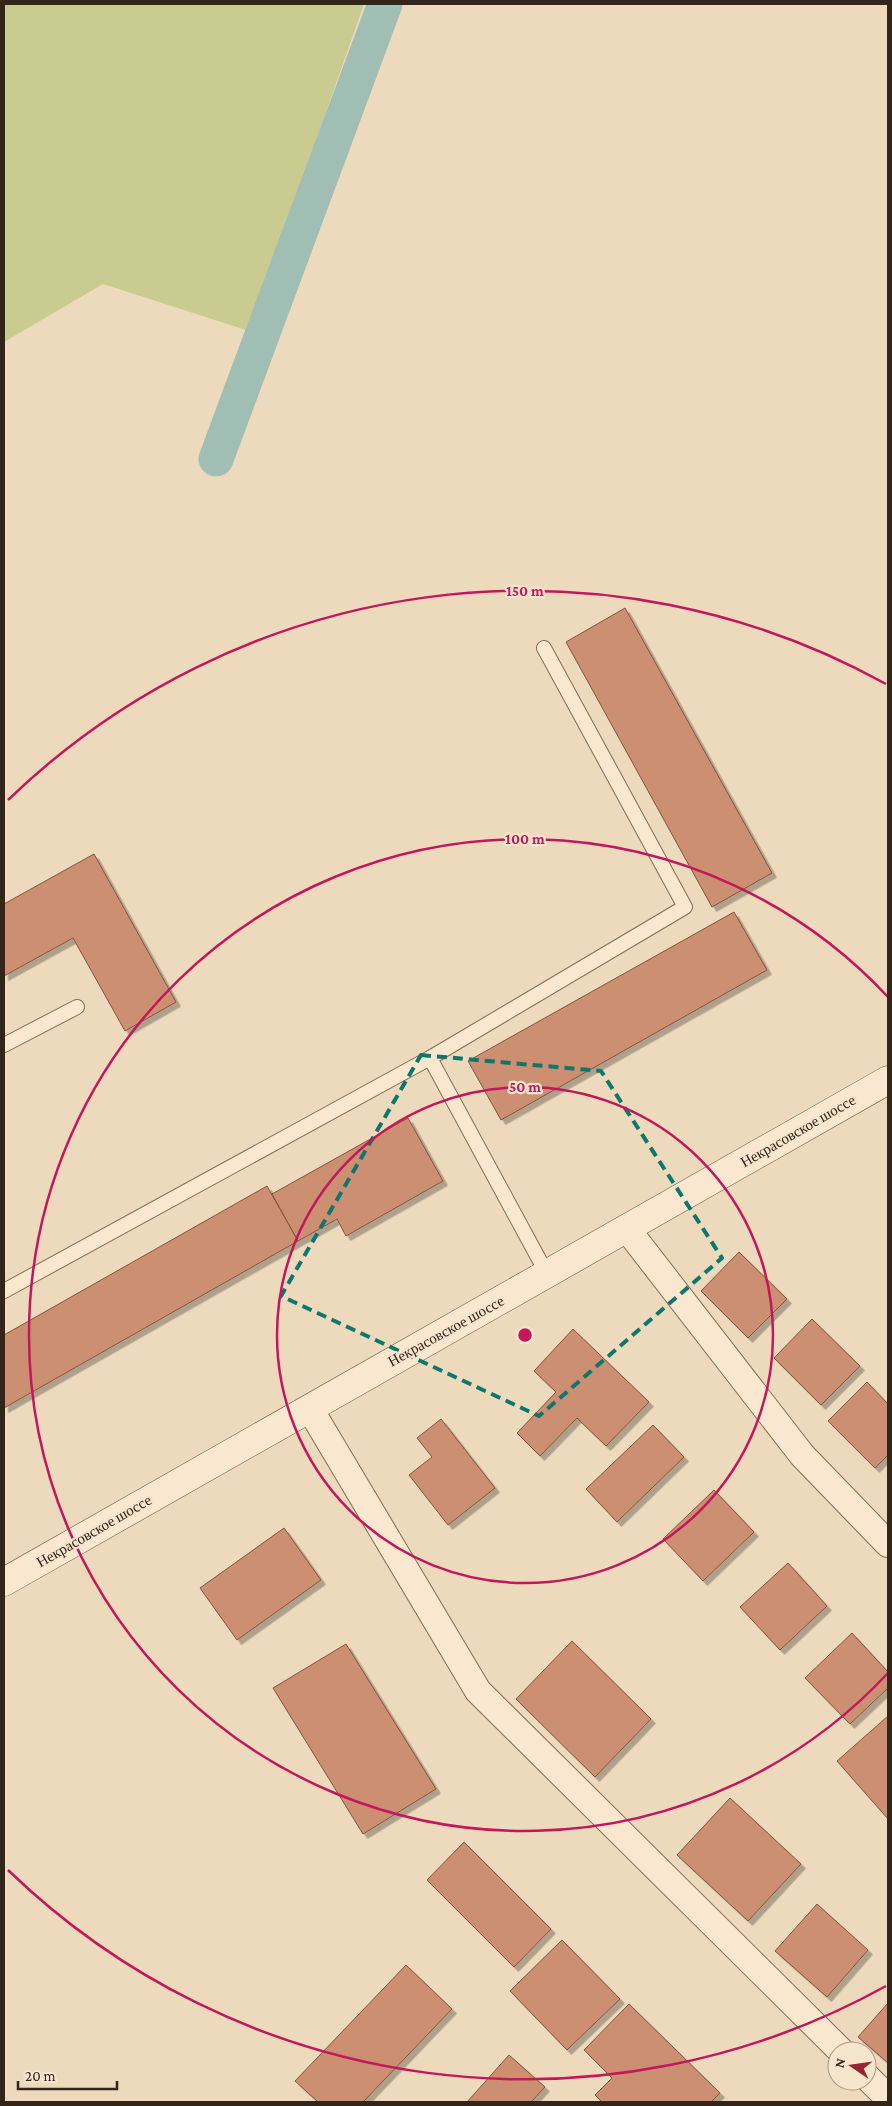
<svg xmlns="http://www.w3.org/2000/svg" width="892" height="2106" font-family="'Crimson Pro',serif">
<style>
.green{fill:#cacb91}
.lines{fill:none;stroke-linecap:round;stroke-linejoin:round}
.canal{stroke:#a0beb3;stroke-width:35}
.building{fill:#cc8f72;stroke:#84523c;filter:url(#shadow)}
.service-casing{stroke:#856a56;stroke-width:16}
.minor-casing{stroke:#856a56;stroke-width:28}
.secondary-casing{stroke:#664c39;stroke-width:29}
.service{stroke:#f9e8cf;stroke-width:14}
.minor{stroke:#f9e8cf;stroke-width:26}
.secondary{stroke:#f9e8cf;stroke-width:28}
.marked{fill:none;stroke:#0f766e;stroke-width:4;stroke-dasharray:10 6;stroke-linejoin:round}
.ring{fill:none;stroke:#c2185b;stroke-width:2.5}
.labels{text-anchor:middle;stroke-width:4.5;stroke-linejoin:round;paint-order:stroke}
.street-label{font-size:15px;fill:#34251b;stroke:#f5e5cc}
.centre{fill:#c2185b;stroke:#f5e5cc;stroke-width:2.5}
.ring-label{font-size:15px;text-anchor:middle;font-weight:bold;fill:#c2185b;stroke:#f5e5cc;stroke-width:4.5;stroke-linejoin:round;paint-order:stroke}
</style>
<defs>
<filter id="shadow"><feDropShadow dx="4.5" dy="4.5" stdDeviation="0" flood-color="#0004"/></filter>
</defs>
<rect width="100%" height="100%" fill="#eddabc"/>
<path class="green" d="M4,4H364L249,331L103,284L4,342Z"/>
<g class="lines">
<path class="canal" d="M216,459L385,4"/>
</g>
<g class="building">
<path d="M625,608L772,873L712,907L566,642Z"/>
<path d="M94,854L176,1002L125,1031L73,938L4,976V904Z"/>
<path d="M734,912L767,970L501,1120L468,1061Z"/>
<path d="M408,1118L443,1181L346,1236L337,1219L298,1241L272,1194Z"/>
<path d="M267,1186L298,1241L4,1408V1335Z"/>
<path d="M739,1252L787,1299L748,1338L701,1291Z"/>
<path d="M812,1319L860,1366L821,1405L774,1358Z"/>
<path d="M573,1329L649,1402L606,1446L577,1418L540,1456L517,1433L556,1392L534,1371Z"/>
<path d="M867,1382L888,1404V1455L875,1468L828,1421Z"/>
<path d="M441,1419L495,1488L448,1525L409,1475L432,1457L417,1438Z"/>
<path d="M653,1425L684,1457L617,1522L586,1489Z"/>
<path d="M714,1490L754,1532L703,1581L663,1539Z"/>
<path d="M284,1528L321,1580L237,1640L200,1588Z"/>
<path d="M788,1563L827,1606L780,1650L740,1607Z"/>
<path d="M852,1633L888,1672V1688L850,1724L805,1678Z"/>
<path d="M572,1641L651,1719L595,1777L516,1699Z"/>
<path d="M346,1644L436,1789L363,1834L273,1688Z"/>
<path d="M888,1716V1819L837,1761Z"/>
<path d="M730,1798L801,1864L748,1921L677,1855Z"/>
<path d="M464,1842L551,1929L514,1967L427,1880Z"/>
<path d="M817,1904L868,1950L827,1997L775,1951Z"/>
<path d="M562,1940L620,1999L567,2050L510,1991Z"/>
<path d="M406,1965L452,2009L363,2102H318L295,2081Z"/>
<path d="M888,2003V2063L858,2037Z"/>
<path d="M629,2004L720,2093L711,2102H602L595,2095L612,2078L584,2050Z"/>
<path d="M509,2055L545,2087L531,2102H467Z"/>
</g>
<g class="lines">
<g class="service-casing">
<g id="service">
<path d="M544,648L685,907L430,1058L547,1274"/>
<path d="M4,1045L77,1007"/>
<path d="M4,1291L430,1058"/>
</g>
</g>
<g class="minor-casing">
<g id="minor">
<path d="M627,1229L802,1455L888,1544"/>
<path d="M310,1409L478,1691L841,2051"/>
<path d="M867,2077L888,2098"/>
</g>
</g>
<g class="secondary-casing">
<path id="secondary" d="M4,1582L888,1080"/>
</g>
<use href="#service" class="service"/>
<use href="#minor" class="minor"/>
<use href="#secondary" class="secondary"/>
</g>
<path class="marked" d="M421,1055L601,1071L722,1258L539,1416L281,1296Z"/>
<g class="ring">
<circle cx="525" cy="1335" r="248"/>
<path d="M888 1673A496 496 0 1 1 888 997"/>
<path d="M886 1986A744 744 0 0 1 8 1870M8 800A744 744 0 0 1 886 684"/>
</g>
<g class="labels">
<g class="street-label">
<text transform="translate(798 1131) rotate(-30)" y="5">Некрасовское шоссе</text>
<text transform="translate(446 1331) rotate(-29)" y="5">Некрасовское шоссе</text>
<text transform="translate(94 1531) rotate(-30)" y="5">Некрасовское шоссе</text>
</g>
</g>
<circle cx="525" cy="1335" r="8" class="centre"/>
<g class="ring-label">
<text x="525" y="596">150 m</text>
<text x="525" y="844">100 m</text>
<text x="525" y="1092">50 m</text>
</g>
<rect width="892" height="2106" fill="none" stroke="#34251b" stroke-width="10"/>
<g transform="translate(852 2066) rotate(283)"><circle r="24" fill="#f5e5cc" stroke="#a89885"/>
<path d="M0-4L9 19L0 12L-9 19Z" fill="#942631"/>
<text y="-8" font-size="14" font-weight="bold" text-anchor="middle" fill="#34251b">N</text>
</g>
<path d="M18 2081v8h99v-8" fill="none" stroke="#34251b" stroke-width="2.5"/>
<text x="25" y="2081" font-size="15" fill="#34251b" stroke="#f5e5cc" stroke-width="4" paint-order="stroke">20 m</text>
</svg>
